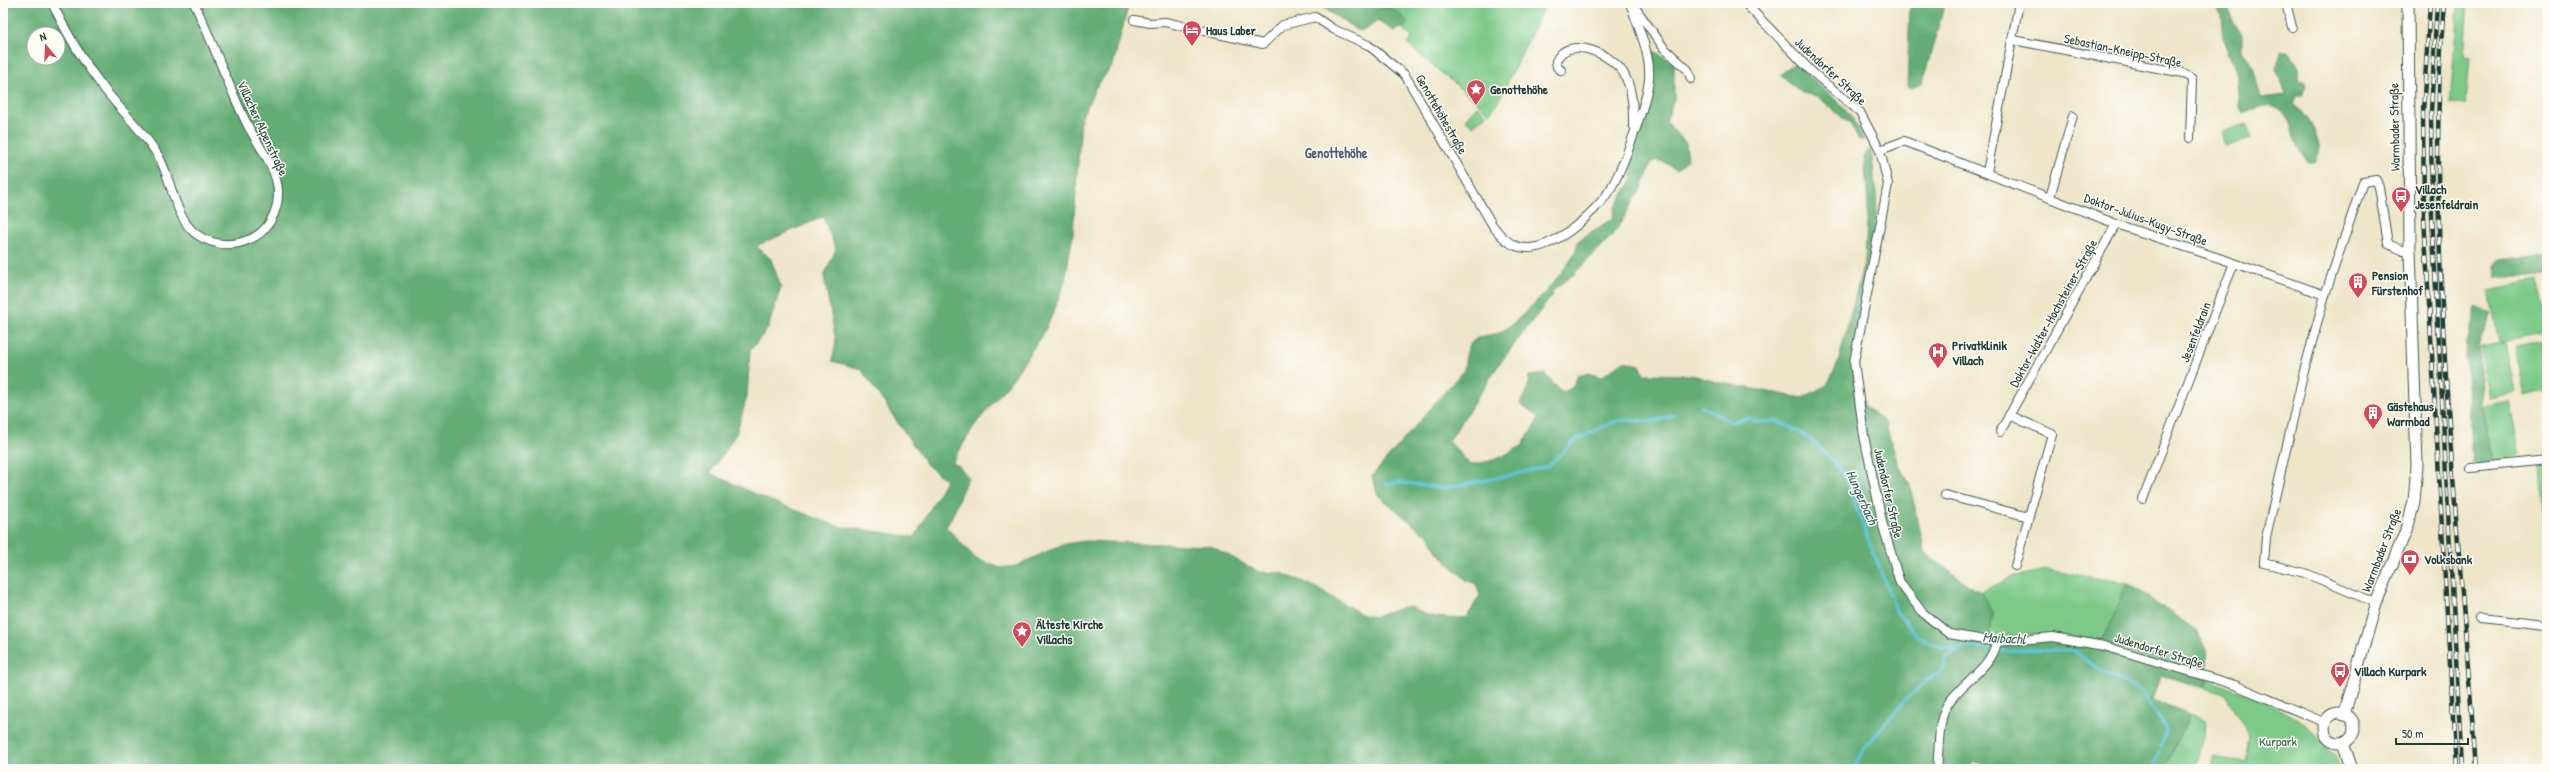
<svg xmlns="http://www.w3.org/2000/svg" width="2550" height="772" font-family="'Patrick Hand',sans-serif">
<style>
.green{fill:#7bc988;stroke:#4d835e}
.forest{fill:#64ad74;stroke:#427554;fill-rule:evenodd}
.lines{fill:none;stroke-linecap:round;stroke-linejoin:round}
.stream{stroke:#61c7de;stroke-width:3}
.street-casing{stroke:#3e564a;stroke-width:10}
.secondary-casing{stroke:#3e564a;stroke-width:13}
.street{stroke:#fff;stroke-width:8}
.secondary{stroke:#fff;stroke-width:11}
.rail-casing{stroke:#1f3d34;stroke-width:4.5}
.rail{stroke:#fdfcf7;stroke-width:3;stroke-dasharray:9;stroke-linecap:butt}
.labels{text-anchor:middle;stroke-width:3;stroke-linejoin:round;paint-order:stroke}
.poi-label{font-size:13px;font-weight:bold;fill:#1f3d34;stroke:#fdfcf7;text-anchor:start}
.street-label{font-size:13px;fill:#1f3d34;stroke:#fdfcf7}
.park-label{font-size:13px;fill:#366049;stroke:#fdfcf7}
.neighbourhood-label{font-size:14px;font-weight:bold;fill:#536073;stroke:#fdfcf7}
.water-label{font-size:14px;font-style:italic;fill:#30605e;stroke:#fdfcf7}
</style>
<rect width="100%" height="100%" fill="#fdfcf7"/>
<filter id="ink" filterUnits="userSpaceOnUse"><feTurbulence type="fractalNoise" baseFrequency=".025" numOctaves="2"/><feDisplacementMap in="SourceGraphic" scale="8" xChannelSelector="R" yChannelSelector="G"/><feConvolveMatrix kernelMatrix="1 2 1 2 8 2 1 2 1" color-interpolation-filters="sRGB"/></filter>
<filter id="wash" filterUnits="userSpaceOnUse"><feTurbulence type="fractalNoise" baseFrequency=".012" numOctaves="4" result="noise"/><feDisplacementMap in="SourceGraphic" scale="16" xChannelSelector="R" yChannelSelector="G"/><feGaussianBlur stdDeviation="0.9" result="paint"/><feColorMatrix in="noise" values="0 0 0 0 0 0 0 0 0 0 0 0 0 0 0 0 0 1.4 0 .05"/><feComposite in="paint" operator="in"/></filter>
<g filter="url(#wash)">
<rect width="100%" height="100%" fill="#efe6c9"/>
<g class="green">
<path d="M1371,3H1546L1497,104L1490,113L1407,44L1412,38L1402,28L1406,26L1387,7L1376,10Z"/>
<path d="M2458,3H2468L2464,56L2470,57L2466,104L2450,103Z"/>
<path d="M1477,106L1487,114L1473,126L1465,119Z"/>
<path d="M2247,124L2251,138L2225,146L2221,132Z"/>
<path d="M2538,281L2547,332L2499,342L2489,291Z"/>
<path d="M2547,339V391L2525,396L2515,346Z"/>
<path d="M2505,342L2515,392L2490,398L2480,347Z"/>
<path d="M2509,401L2520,455L2493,461L2482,406Z"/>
<path d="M2547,463V555L2541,464Z"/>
<path d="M2046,570L2128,583L2102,641C2064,632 2027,636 1989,635L1992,612L1981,592L2012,577Z"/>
<path d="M2208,680C2259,699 2317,715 2340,769H2211L2213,757L2246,762L2250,737L2225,694L2205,688Z"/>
<path d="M2190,714L2207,720L2195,768L2197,769H2165Z"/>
</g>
<g class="forest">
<path d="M3,3H1129L1113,65L1096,87L1081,118L1073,234L1065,280L1054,311L1044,332L1014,377L974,426L952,463L959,466L968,477C959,494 957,510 946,527L976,559L1001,568L1016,566L1063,544L1086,541L1211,546L1259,572L1281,573L1311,585L1363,615L1375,617L1404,607H1411C1425,618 1450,620 1467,617L1480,595L1476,584L1466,580L1437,552L1428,533L1421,531L1378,495L1372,476L1464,370C1465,361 1466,348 1473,341C1481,334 1491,336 1499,333C1518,324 1579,261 1578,241L1613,218L1615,207L1633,179L1628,158L1641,127L1652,85L1653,50L1674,63V99L1666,122L1686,143L1688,159L1676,170L1665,162L1653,160L1642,188L1613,235L1574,274L1554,289L1551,297L1500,363L1449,441L1470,465L1495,460L1522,446L1539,418L1520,404L1528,388L1529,376L1545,374L1561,392L1572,388L1578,376L1589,373L1601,377L1624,361L1640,365L1644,374L1692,375L1716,382L1802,398L1827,385L1838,363L1865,258L1868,205L1864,156L1871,148L1877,204L1874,240L1853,368L1865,407L1885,422L1899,467L1909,482L1925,552L1968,585L1981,592L1992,612L1989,635L2001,645L2055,640L2099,647L2128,583L2197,631L2207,650L2208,680L2205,688L2161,675L2153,700L2190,714L2165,769H2017L1974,762L1970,769H3ZM34,34H58V58H34ZM823,217L836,249L824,276L836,342L832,361L861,369L927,465L946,480L915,537L837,526L766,499L710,473L736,434L747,397L750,351L768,328L781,287L771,259L756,246Z"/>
<path d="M1316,3H1371L1377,10C1391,5 1397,11 1407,21L1406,26L1395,31L1377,21C1370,27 1366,31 1357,30Z"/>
<path d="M1910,3H1945L1922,84L1911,88L1907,87Z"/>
<path d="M2213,3H2228L2231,17L2242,35V50L2253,67L2261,98L2285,95L2276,69L2281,51H2288L2298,67L2300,80H2305L2307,85L2303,96H2297L2294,105L2307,116L2314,130L2320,148L2314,163H2307C2303,156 2298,149 2295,141C2293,137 2293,131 2291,126C2282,102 2264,103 2244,113L2239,107L2236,71L2223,40L2221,16Z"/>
<path d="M1794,63C1821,88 1850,106 1864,140H1859L1851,125L1817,96L1802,93L1780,75Z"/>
<path d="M2506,258L2547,259V277H2496L2495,266L2499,259Z"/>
<path d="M2476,307L2491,313L2478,347L2483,384L2480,404L2493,463L2477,465L2473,463L2466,357L2467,343Z"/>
</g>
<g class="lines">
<g class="stream">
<path d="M1701,406L1731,422L1749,418L1758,422L1775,421L1787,425L1814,442L1832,460L1844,476L1897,613L1918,636L1931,644L1957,649"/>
<path d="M1386,484L1397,482L1444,488L1507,476L1548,466L1576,440L1609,424L1621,420L1655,421L1674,415"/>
<path d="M1853,769L1864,748L1906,699L1926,681L1940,672L1945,665V657L1965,646L1999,650L2074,651L2104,673L2140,690L2165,727L2166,732L2161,746"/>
<path d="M2152,769L2159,752"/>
</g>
</g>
</g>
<g filter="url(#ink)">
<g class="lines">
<g class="street-casing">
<g id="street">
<path d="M52,3C66,32 82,60 102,86C120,110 145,132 160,159C172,182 175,218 196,234C212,245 230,247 248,240C268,233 279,211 278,190C276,166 256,143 246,122C227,83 213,42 194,3"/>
<path d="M1745,3L1812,72L1860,112L1880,150L1888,184L1854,362L1864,436L1883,526L1900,583L1922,612L1949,634L1996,642L2053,637L2104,646L2235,685L2326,723"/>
<path d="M2286,3L2292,27"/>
<path d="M1634,6L1664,48L1688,70L1691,79"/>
<path d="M1134,20L1150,23L1165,22L1263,44L1283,25L1315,17L1333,29L1368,45L1405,75L1493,226C1499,234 1506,242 1516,246C1547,258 1596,213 1611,188C1623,168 1647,102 1649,79C1651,54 1638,27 1630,3"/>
<path d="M2013,40L2183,73L2192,79L2190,138"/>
<path d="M1562,71L1557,67L1556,61C1569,33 1616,56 1625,76C1633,92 1633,108 1633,125"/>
<path d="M1880,150L1904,141L2116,224L2234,263"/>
<path d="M1987,172L2019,3"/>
<path d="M2050,197L2073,116"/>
<path d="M2009,415L2052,434L2015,566"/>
<path d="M2000,432L2116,224"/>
<path d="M2471,468L2547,460"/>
<path d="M1945,495L2029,517"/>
<path d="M2143,499L2234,263L2325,295"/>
<path d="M2376,603L2305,573L2264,563L2266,537L2304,371L2325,295L2363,182L2376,180L2379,187L2388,244L2402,250H2410"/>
<path d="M2480,618L2547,625"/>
<path d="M1937,769C1939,754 1938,720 1946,707C1959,683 1991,670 1996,642"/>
</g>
</g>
<g class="secondary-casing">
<g id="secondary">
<circle cx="2339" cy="728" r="15"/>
<path d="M2344,715L2376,603L2408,526L2414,501L2417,466L2410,250L2408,3"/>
<path d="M2343,743L2352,769"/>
</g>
</g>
<use href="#street" class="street"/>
<use href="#secondary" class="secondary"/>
<g class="rail-casing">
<g id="rail">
<path d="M2430,3L2423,112L2424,217L2456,769"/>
<path d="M2437,3L2431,112L2432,216L2462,769"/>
<path d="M2444,3C2434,123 2438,241 2445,361C2453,497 2466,633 2476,769"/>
</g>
</g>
<use href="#rail" class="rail"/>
</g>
</g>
<defs>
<g id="hotel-pin" transform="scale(1)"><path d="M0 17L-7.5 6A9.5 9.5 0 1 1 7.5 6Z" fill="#d1495b" stroke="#fdfcf7"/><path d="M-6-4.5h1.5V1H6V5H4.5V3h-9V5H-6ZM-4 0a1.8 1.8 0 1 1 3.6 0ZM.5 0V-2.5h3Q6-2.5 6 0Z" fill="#fff"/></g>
<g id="sight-pin" transform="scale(1)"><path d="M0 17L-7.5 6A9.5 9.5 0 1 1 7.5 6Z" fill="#d1495b" stroke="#fdfcf7"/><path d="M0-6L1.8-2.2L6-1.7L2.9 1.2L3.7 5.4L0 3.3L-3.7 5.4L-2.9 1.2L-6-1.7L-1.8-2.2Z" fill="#fff"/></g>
<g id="bus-pin" transform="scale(1)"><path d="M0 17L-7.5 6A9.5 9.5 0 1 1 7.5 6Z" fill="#d1495b" stroke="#fdfcf7"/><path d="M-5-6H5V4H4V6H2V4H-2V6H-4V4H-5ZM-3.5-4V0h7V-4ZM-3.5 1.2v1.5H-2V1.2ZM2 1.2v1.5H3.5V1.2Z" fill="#fff"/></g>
<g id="building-pin" transform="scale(1)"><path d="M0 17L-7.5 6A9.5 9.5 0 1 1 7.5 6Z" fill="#d1495b" stroke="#fdfcf7"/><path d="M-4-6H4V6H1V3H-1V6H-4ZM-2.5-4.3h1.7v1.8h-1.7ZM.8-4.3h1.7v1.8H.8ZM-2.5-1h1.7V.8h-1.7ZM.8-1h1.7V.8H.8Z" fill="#fff"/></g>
<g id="hospital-pin" transform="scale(1)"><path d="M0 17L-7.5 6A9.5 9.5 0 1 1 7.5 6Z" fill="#d1495b" stroke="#fdfcf7"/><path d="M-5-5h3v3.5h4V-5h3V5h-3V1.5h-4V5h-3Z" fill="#fff"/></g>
<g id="bank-pin" transform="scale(1)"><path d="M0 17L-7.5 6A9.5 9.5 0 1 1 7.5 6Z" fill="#d1495b" stroke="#fdfcf7"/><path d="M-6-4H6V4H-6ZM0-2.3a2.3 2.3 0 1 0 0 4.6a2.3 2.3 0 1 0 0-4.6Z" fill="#fff"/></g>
</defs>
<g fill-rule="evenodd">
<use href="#hotel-pin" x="1192" y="30"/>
<use href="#sight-pin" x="1476" y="89"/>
<use href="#bus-pin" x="2401" y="196"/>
<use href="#building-pin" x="2358" y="282"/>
<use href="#hospital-pin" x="1938" y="352"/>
<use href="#building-pin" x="2373" y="413"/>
<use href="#bank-pin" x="2410" y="559"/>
<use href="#sight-pin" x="1022" y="631"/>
<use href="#bus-pin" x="2340" y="671"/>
</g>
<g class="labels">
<g class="poi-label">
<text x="1206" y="35">Haus Laber</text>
<text x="1490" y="94">Genottehöhe</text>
<text x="2415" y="194">Villach<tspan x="2415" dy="15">Jesenfeldrain</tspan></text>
<text x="2372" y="280">Pension<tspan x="2372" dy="15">Fürstenhof</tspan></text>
<text x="1952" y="350">Privatklinik<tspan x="1952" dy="15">Villach</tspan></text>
<text x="2387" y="411">Gästehaus<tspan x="2387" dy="15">Warmbad</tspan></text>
<text x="2424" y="564">Volksbank</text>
<text x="1036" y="629">Älteste Kirche<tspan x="1036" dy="15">Villachs</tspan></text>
<text x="2354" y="676">Villach Kurpark</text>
</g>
<g class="street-label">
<text transform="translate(2123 50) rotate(12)" y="5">Sebastian-Kneipp-Straße</text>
<text transform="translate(1831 71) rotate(43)" y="5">Judendorfer Straße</text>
<text transform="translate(1442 114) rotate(60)" y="5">Genottehöhestraße</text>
<text transform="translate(2394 127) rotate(-91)" y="5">Warmbader Straße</text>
<text transform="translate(263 128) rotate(65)" y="5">Villacher Alpenstraße</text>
<text transform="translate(2146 219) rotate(20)" y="5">Doktor-Julius-Kugy-Straße</text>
<text transform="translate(2053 313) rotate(-61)" y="5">Doktor-Walter-Hochsteiner-Straße</text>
<text transform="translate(2195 332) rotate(-69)" y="5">Jesenfeldrain</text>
<text transform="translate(1889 493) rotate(77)" y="5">Judendorfer Straße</text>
<text transform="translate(2381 550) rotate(-69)" y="5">Warmbader Straße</text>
<text transform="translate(2159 650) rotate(17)" y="5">Judendorfer Straße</text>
</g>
<g class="park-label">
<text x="2278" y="746">Kurpark</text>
</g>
<g class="neighbourhood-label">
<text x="1336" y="158">Genottehöhe</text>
</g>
<g class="water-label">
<text transform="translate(1862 497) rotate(66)" y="5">Hungerbach</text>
<text transform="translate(2004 638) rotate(3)" y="5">Maibachl</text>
</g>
</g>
<rect width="2550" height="772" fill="none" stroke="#fdfcf7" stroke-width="16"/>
<g transform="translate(46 46) rotate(341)"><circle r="19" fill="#fdfcf7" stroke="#a4b0a9"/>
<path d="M0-3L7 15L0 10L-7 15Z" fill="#d1495b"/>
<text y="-6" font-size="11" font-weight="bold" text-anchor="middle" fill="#1f3d34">N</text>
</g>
<path d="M2396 738v6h72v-6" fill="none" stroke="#1f3d34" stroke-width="2"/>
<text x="2402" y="738" font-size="12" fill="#1f3d34" stroke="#fdfcf7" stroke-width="3" paint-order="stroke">50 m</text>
</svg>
